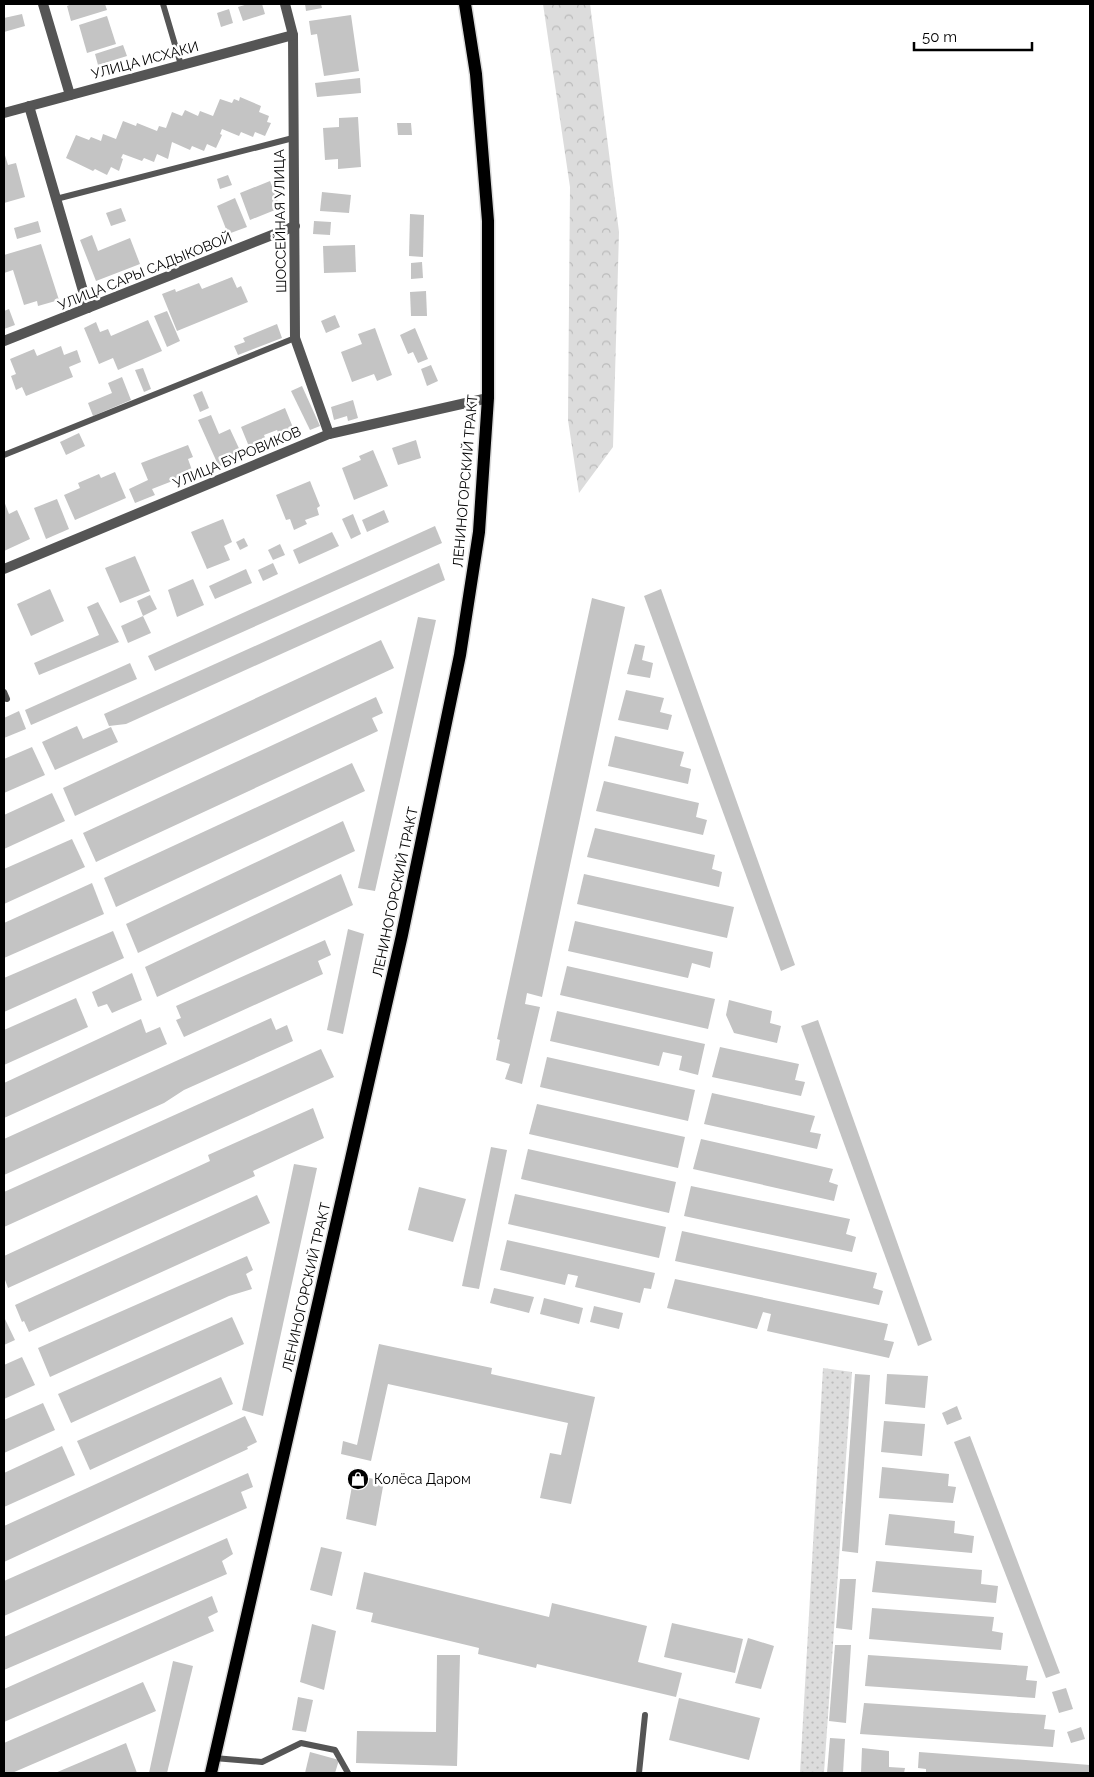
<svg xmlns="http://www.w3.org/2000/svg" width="1094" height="1777" font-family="Raleway,sans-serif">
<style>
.grass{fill:url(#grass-dots)}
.forest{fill:url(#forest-crowns)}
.building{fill:#c4c4c4}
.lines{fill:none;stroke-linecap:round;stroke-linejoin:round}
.primary-casing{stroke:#dbdbdb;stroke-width:15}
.service{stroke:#555;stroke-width:6}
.minor{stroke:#555;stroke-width:10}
.primary{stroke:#000;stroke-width:12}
.labels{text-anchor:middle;stroke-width:5;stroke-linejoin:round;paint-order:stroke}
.street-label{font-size:14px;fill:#000;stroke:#fff}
.poi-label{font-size:14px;fill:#000;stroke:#fff;text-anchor:start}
</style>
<defs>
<pattern id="grass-dots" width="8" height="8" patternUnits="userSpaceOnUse" patternTransform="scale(1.25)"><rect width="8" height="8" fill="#dcdcdc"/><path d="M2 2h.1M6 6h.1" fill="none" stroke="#bbb" stroke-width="1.8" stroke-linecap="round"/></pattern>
<pattern id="forest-crowns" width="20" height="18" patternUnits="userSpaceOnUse" patternTransform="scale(1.25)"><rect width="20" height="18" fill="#dcdcdc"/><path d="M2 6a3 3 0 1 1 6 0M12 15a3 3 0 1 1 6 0" fill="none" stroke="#bbb"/></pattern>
</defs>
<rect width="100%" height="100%" fill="#fff"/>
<path class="grass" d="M823,1368L852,1372L824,1773H800Z"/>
<path class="forest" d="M543,4H590L619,232L613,447L579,493L568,420L570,187Z"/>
<g class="building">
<path d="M72,4H105L107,10L71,21L67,6Z"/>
<path d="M248,4H262L265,14L243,21L238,7Z"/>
<path d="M305,4H321L322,8L306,11Z"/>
<path d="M229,9L233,23L221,27L217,13Z"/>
<path d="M22,14L25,26L4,32V18Z"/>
<path d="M351,15L359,71L324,76L317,34L311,35L309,21Z"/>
<path d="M107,16L116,44L87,53L79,25Z"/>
<path d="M123,45L127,56L98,65L95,54Z"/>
<path d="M360,78L361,93L317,97L315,83Z"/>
<path d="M240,97L261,106L259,112L269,116L267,122L271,123L265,136L255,132L253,137L241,132L239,136L222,129L220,134L222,135L216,148L207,144L204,151L192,146L190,150L172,142L168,159L157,154L154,162L144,158L142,161L123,154L121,158L123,159L119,171L111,167L107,175L95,169L93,171L66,158L76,135L89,140L91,137L101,141L103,134L116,139L123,121L136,126L137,123L157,131L159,126L166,128L172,112L182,116L185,110L198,116L200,111L213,116L220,99L232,103L234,99L239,101Z"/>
<path d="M358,117L361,167L338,169V159L325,160L323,128L339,127V118Z"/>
<path d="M397,123H411L412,135H398Z"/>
<path d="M4,152L8,165L16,163L25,197L4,203Z"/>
<path d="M228,175L232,185L220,189L217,179Z"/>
<path d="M270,181L278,202L272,204L275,210L250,220L240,193Z"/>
<path d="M322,192L351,195L349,213L320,211Z"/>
<path d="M235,198L247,227L228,234L217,206Z"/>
<path d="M121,208L126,221L111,226L106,213Z"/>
<path d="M410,214L424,215L423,257L409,256Z"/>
<path d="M38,221L41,232L17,239L14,228Z"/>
<path d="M314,221L331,222L330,235L313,234Z"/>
<path d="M92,235L98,251L130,238L140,264L96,281L80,240Z"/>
<path d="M41,244L59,300L38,306L37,301L24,305L13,270L4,273V255Z"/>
<path d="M355,245L356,272L324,273L323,246Z"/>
<path d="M422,262L423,278L411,279V263Z"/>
<path d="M232,277L237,288L241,286L248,302L177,331L162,294L175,289L176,292L199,283L202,289Z"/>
<path d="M426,291L427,316H411L410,292Z"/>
<path d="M9,309L15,325L4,329V311Z"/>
<path d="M167,311L180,341L167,347L154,316Z"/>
<path d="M335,315L340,327L326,333L321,321Z"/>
<path d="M148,320L162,351L118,370L113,358L99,364L84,328L96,322L100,332L108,329L111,336Z"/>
<path d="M277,324L282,338L238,355L234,346L245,342L243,338Z"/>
<path d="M375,328L392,375L377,381L374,374L352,382L341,352L362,344L358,334Z"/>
<path d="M415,328L428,359L418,363L413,352L408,354L400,335Z"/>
<path d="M61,346L64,355L77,350L81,362L69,367L73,377L26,396L22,387L16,390L11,376L16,374L10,359L34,349L37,356Z"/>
<path d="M431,365L438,381L427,386L421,369Z"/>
<path d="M143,368L151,389L144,392L135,370Z"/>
<path d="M122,377L131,400L93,416L88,403L112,393L108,383Z"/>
<path d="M302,386L320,426L310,430L291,391Z"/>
<path d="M202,391L209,408L200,412L193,395Z"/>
<path d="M353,400L358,418L348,421L347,416L334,420L331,407Z"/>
<path d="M285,408L294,430L280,436L277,430L264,435L267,442L250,449L241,427Z"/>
<path d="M211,415L219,434L230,429L243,457L219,467L198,420Z"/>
<path d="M79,433L85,446L66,455L60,442Z"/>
<path d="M416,440L421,458L398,465L392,448Z"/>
<path d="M188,445L193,457L188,459L193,473L152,489L155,495L135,503L129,489L148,480L141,463Z"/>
<path d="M373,450L388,486L354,500L342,468L361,460L359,456Z"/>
<path d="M115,472L126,498L75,520L64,495L80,488L78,483L99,474L101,478Z"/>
<path d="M310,481L320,506L317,508L319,515L305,520L307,524L294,530L290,519L286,520L276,495Z"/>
<path d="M57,499L69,529L46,539L34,508Z"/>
<path d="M4,501L9,514L17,510L30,539L4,551Z"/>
<path d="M384,510L389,522L367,532L362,520Z"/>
<path d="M353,514L361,534L351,539L342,519Z"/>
<path d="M223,519L232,542L224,546L230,560L207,569L191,532Z"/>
<path d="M435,526L442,543L155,671L148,656Z"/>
<path d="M332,532L339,546L299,564L293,550Z"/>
<path d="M244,538L248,546L240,550L236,542Z"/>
<path d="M280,544L285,555L273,560L268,550Z"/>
<path d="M135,556L150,591L120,603L105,568Z"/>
<path d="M273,563L278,574L263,581L258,570Z"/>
<path d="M439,563L445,580L126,724L109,726L104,714Z"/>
<path d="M246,569L252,583L215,599L209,586Z"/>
<path d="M193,579L204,605L177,617L168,590Z"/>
<path d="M50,589L64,621L31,636L17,604Z"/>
<path d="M661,589L795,965L781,971L644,596Z"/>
<path d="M150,595L157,609L143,616L151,633L128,643L121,626L143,616L137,601Z"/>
<path d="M592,598L625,607L542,997L527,993L525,1004L540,1007L522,1084L505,1079L510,1064L496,1060L500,1040L497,1039Z"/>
<path d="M98,602L119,642L39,675L34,663L99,635L87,607Z"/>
<path d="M418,617L436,620L375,891L358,888Z"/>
<path d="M381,640L394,668L75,816L63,788Z"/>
<path d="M635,644L645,646L642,660L653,663L650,678L627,674Z"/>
<path d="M130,663L137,679L31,725L25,710Z"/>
<path d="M626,690L664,698L660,712L672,715L668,730L618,720Z"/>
<path d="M376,697L383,713L372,718L378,731L96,862L83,833Z"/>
<path d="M19,711L26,729L4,738V718Z"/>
<path d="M77,726L83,739L111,727L118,742L55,770L42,742Z"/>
<path d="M615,736L684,752L680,766L691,769L688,784L608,766Z"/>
<path d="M32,747L45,775L4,793V759Z"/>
<path d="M352,763L365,791L116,907L104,878Z"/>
<path d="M604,781L699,803L696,817L707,820L703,835L596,811Z"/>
<path d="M52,793L65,821L4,849V815Z"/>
<path d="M343,821L355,851L138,953L126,924Z"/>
<path d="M595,828L715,855L712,869L722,872L719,887L587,857Z"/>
<path d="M72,839L85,867L4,904V869Z"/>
<path d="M341,874L353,905L157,997L145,967Z"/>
<path d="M584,874L734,907L727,938L577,904Z"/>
<path d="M92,883L104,914L4,958V923Z"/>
<path d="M575,921L713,952L710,968L692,963L688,978L568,951Z"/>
<path d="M348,929L364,934L343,1034L327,1030Z"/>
<path d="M113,931L124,958L4,1012V978Z"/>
<path d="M325,940L331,955L318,961L323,974L184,1037L176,1020L181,1018L176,1006Z"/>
<path d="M567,966L715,999L708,1029L560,995Z"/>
<path d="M132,973L142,1000L112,1013L107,1004L98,1007L92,992Z"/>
<path d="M76,998L88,1027L4,1065V1030Z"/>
<path d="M729,1000L772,1011L770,1023L781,1026L777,1043L734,1033L726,1015Z"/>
<path d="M557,1011L705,1044L698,1075L679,1070L682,1056L663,1052L659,1066L550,1041Z"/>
<path d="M271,1018L276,1030L287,1025L293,1041L184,1090L164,1103L4,1175V1139Z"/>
<path d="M141,1019L146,1033L160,1027L167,1044L4,1118V1083Z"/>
<path d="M818,1020L932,1340L918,1346L801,1026Z"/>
<path d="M720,1047L799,1064L795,1080L805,1082L801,1096L712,1077Z"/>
<path d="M321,1049L334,1077L4,1227V1192Z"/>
<path d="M547,1057L695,1090L688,1121L540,1087Z"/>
<path d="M712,1093L815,1116L810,1132L821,1134L817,1149L704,1124Z"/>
<path d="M537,1104L685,1137L678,1168L529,1134Z"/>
<path d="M313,1108L324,1138L253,1171L255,1176L8,1288L4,1277V1256L210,1161L208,1155Z"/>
<path d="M701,1139L833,1169L829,1182L838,1185L834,1201L693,1169Z"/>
<path d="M491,1147L507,1150L479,1289L462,1286Z"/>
<path d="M528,1149L676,1182L669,1213L521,1179Z"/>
<path d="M294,1164L317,1168L263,1416L242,1410Z"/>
<path d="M691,1186L850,1219L846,1234L856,1237L852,1252L684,1216Z"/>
<path d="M419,1187L466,1199L453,1242L408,1230Z"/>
<path d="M515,1194L666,1227L659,1258L508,1224Z"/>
<path d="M257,1195L270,1223L29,1332L24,1321L22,1322L15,1305Z"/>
<path d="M682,1231L877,1273L873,1288L883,1291L879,1305L675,1261Z"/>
<path d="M507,1240L655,1273L651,1289L644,1288L640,1303L575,1287L578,1276L568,1274L565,1285L500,1270Z"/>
<path d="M247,1256L253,1270L246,1274L252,1289L229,1296L50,1377L38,1348Z"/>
<path d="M675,1279L888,1324L884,1340L894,1342L889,1358L767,1331L771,1314L763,1312L757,1329L667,1308Z"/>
<path d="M494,1288L534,1297L529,1313L490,1303Z"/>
<path d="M544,1298L583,1308L579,1324L540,1314Z"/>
<path d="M594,1306L623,1313L619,1329L590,1322Z"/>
<path d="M4,1317L15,1340L4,1345Z"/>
<path d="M232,1317L244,1344L71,1423L58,1394Z"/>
<path d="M379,1344L492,1368L491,1374L595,1397L571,1504L540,1498L550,1453L561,1455L568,1423L388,1384L371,1461L341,1454L343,1441L357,1445Z"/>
<path d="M22,1357L35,1385L4,1399V1365Z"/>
<path d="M855,1374L870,1375L858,1553L842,1551Z"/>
<path d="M887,1374L928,1376L925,1408L885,1404Z"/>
<path d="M221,1377L233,1404L90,1470L77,1441Z"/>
<path d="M43,1403L55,1430L4,1453V1420Z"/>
<path d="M957,1406L962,1419L947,1425L942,1413Z"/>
<path d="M245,1416L257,1442L247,1447L248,1449L4,1562V1526Z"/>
<path d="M884,1421L925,1424L922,1456L881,1452Z"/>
<path d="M970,1436L1060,1673L1046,1678L954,1442Z"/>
<path d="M62,1446L75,1475L4,1507V1473Z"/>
<path d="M882,1467L949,1474L948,1486L956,1487L953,1503L879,1498Z"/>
<path d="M248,1473L253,1487L241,1492L247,1508L4,1616V1581Z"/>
<path d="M354,1475L384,1481L376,1526L346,1519Z"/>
<path d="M889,1514L955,1521L954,1533L974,1536L972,1553L885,1545Z"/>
<path d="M227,1538L233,1554L222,1561L227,1574L4,1670V1637Z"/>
<path d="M321,1547L342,1552L332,1596L310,1590Z"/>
<path d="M876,1561L982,1570L981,1584L998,1586L996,1603L872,1592Z"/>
<path d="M364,1572L549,1617L552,1603L647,1626L638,1662L682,1673L676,1697L537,1664L536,1668L478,1654L479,1648L371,1622L373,1613L356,1609Z"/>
<path d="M840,1579H856L852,1630L836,1628Z"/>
<path d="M212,1596L218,1612L208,1617L214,1631L4,1722V1689Z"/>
<path d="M872,1608L994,1617L992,1631L1003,1633L1001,1650L869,1639Z"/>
<path d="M672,1623L743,1639L735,1673L664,1657Z"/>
<path d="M312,1624L336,1631L324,1690L300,1682Z"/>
<path d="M748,1638L774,1646L761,1689L735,1683Z"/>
<path d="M835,1645H851L846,1723L829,1721Z"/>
<path d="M437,1655H460L457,1766L356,1763L357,1731L436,1732Z"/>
<path d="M868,1655L1028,1666L1026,1680L1037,1681L1035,1698L865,1686Z"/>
<path d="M173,1661L193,1666L167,1773H149Z"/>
<path d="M143,1682L156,1711L12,1773H4V1743Z"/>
<path d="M1066,1688L1073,1709L1059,1713L1052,1692Z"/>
<path d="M298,1697L313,1700L306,1732L292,1730Z"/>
<path d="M679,1698L760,1718L749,1760L669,1740Z"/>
<path d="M864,1703L1046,1715L1044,1729L1055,1730L1053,1747L860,1734Z"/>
<path d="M1081,1727L1085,1739L1071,1743L1067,1732Z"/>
<path d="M830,1738L845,1739L843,1773H827Z"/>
<path d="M126,1743L137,1773H55Z"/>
<path d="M862,1748L889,1751V1767L905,1768L904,1773H861Z"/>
<path d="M310,1752L339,1760L335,1773H305Z"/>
<path d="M919,1752L1090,1765V1773H926V1769L918,1768Z"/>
</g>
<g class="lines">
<g class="primary-casing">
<path id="primary" d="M211,1773L402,935L460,655L479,532L488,398V221L476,74L465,4"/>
</g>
<g class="service">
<path d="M163,4L181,65"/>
<path d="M56,199L293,138"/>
<path d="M4,455L295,338"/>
<path d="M4,692L7,699"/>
<path d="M214,1758L262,1762L301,1743L335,1750L348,1773"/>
<path d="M639,1773L645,1715"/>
</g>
<g class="minor">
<path d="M43,4L70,95"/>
<path d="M285,4L293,35L295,338L329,434"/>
<path d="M29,106L88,308"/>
<path d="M4,113L293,35"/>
<path d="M4,341L295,226"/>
<path d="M4,569L329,434L488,398"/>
</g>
<use href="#primary" class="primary"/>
</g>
<defs>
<g id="shop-disc" transform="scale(1.125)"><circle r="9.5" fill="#000" stroke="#fff"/><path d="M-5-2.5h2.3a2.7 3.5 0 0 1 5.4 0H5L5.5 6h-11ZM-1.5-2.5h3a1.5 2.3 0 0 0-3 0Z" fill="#fff"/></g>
</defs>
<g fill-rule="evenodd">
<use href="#shop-disc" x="358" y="1479"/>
</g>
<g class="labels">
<g class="street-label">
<text transform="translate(145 60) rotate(-15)" y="5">УЛИЦА ИСХАКИ</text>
<text transform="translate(280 221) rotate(-91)" y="5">ШОССЕЙНАЯ УЛИЦА</text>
<text transform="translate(145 271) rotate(-22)" y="5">УЛИЦА САРЫ САДЫКОВОЙ</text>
<text transform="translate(237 457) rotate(-23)" y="5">УЛИЦА БУРОВИКОВ</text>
<text transform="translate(465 481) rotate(-85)" y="5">ЛЕНИНОГОРСКИЙ ТРАКТ</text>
<text transform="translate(395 892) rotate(-78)" y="5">ЛЕНИНОГОРСКИЙ ТРАКТ</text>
<text transform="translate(306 1287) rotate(-77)" y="5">ЛЕНИНОГОРСКИЙ ТРАКТ</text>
</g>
<g class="poi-label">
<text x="374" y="1484">Колёса Даром</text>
</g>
</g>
<rect width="1094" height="1777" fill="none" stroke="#000000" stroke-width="10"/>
<path d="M914 42v8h118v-8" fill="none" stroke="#000000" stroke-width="2.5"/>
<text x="922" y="42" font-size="15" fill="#000000" stroke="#ffffff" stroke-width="4" paint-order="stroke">50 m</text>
</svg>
